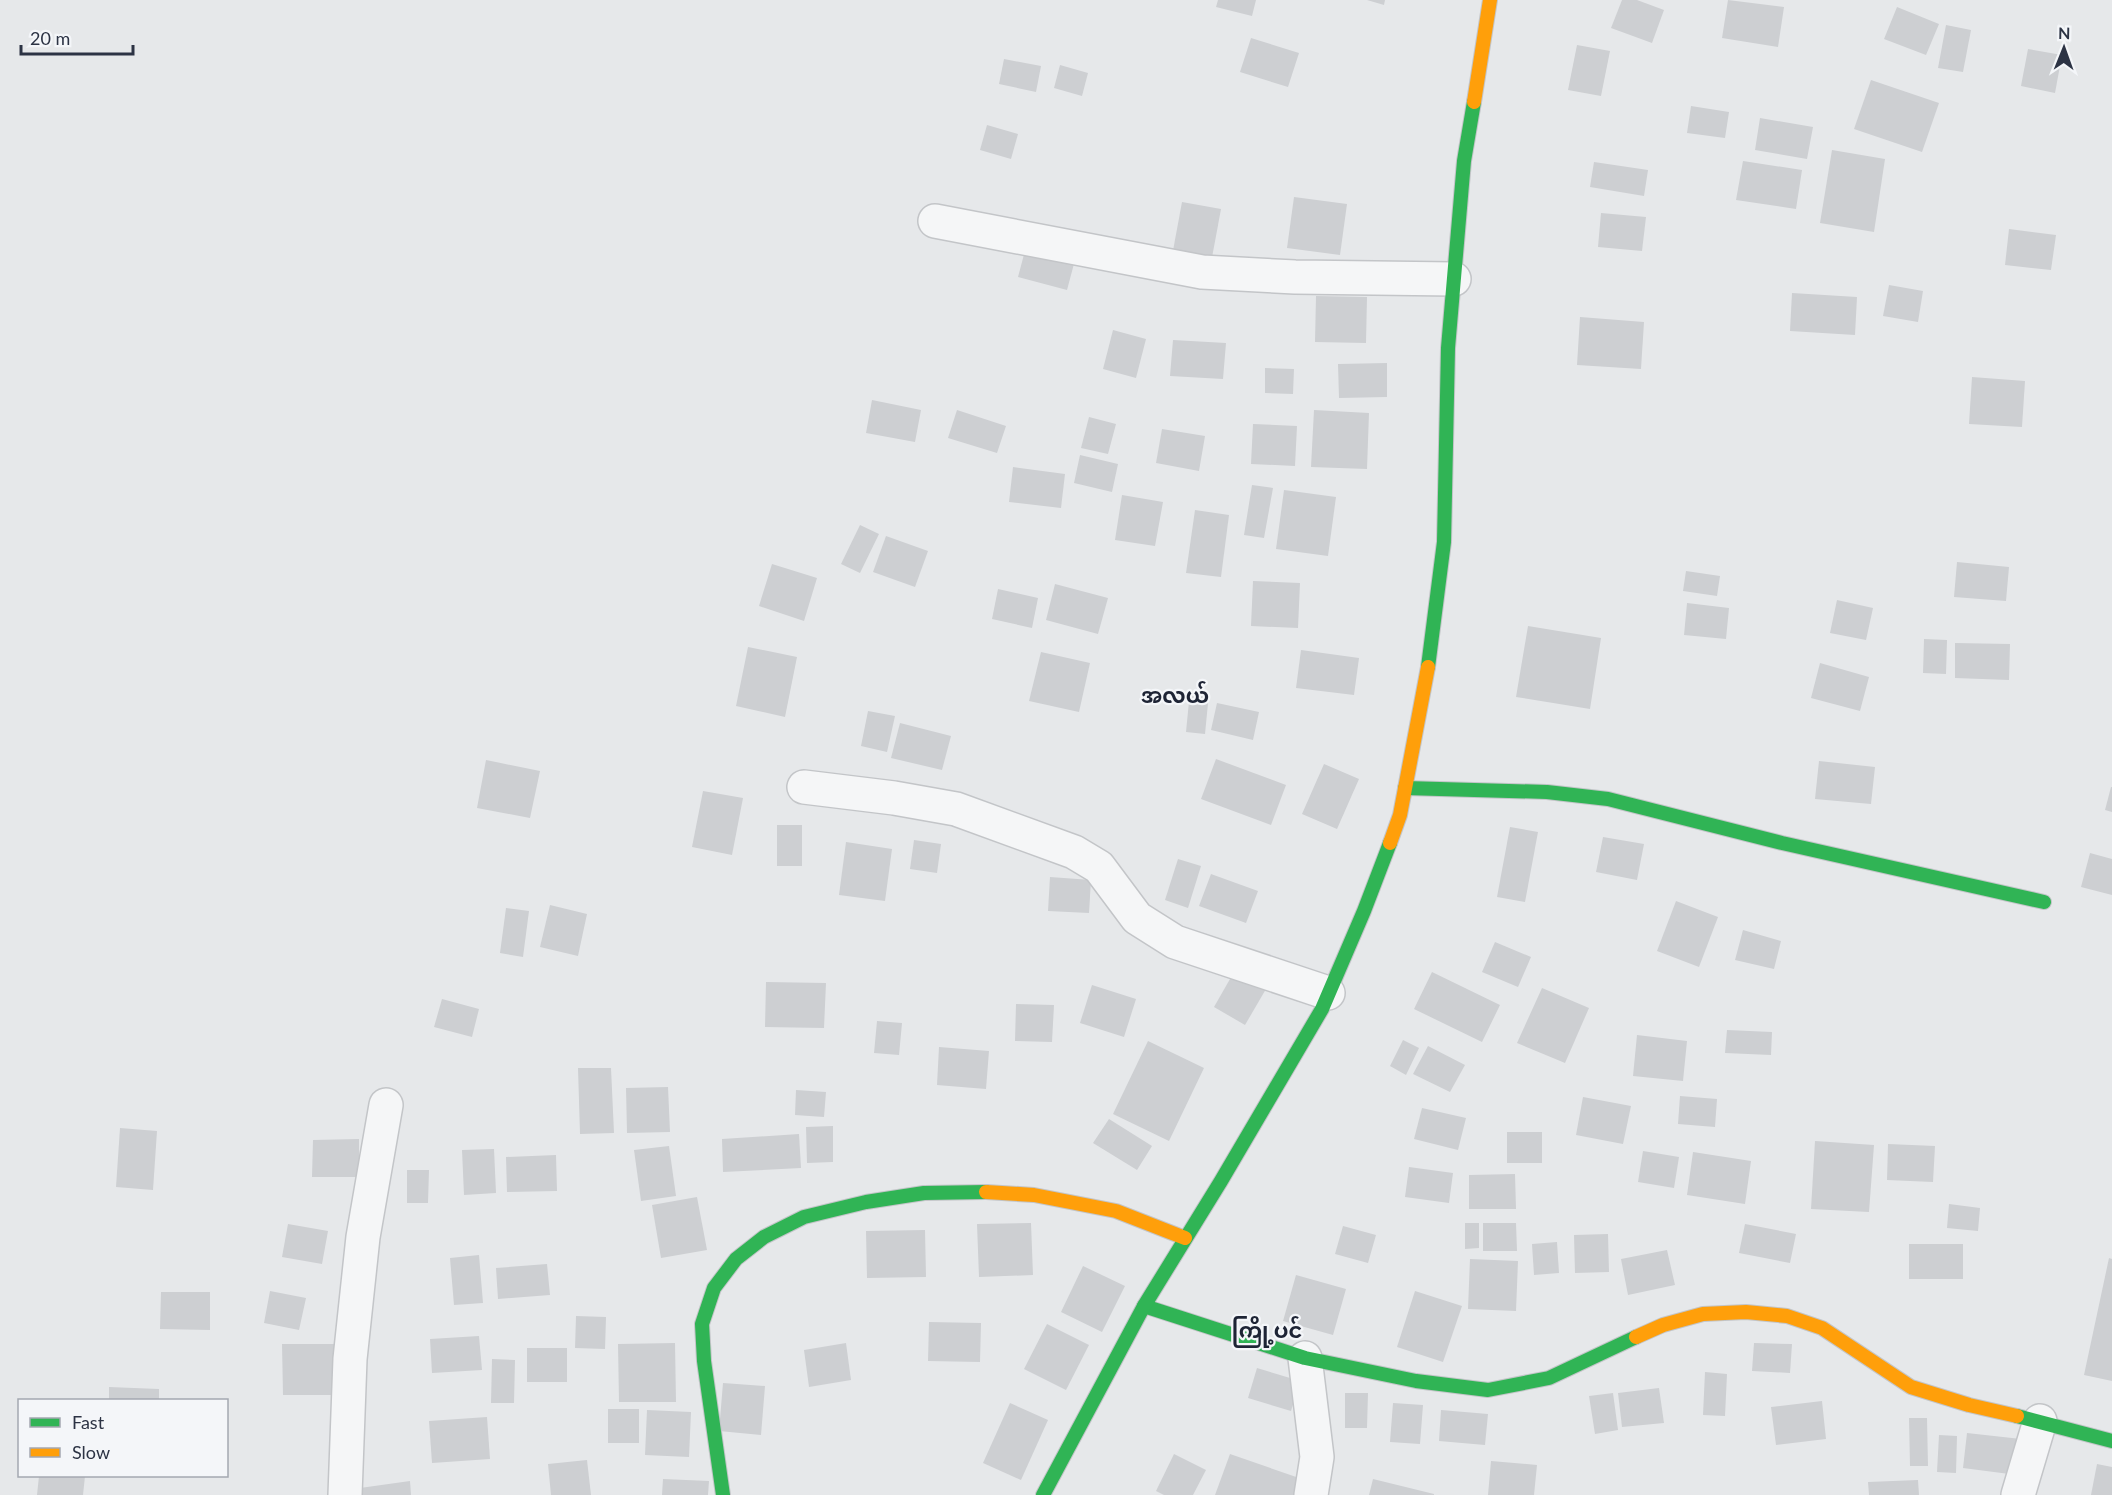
<svg xmlns="http://www.w3.org/2000/svg" width="2112" height="1495" font-family="Lato,'Noto Sans Myanmar',sans-serif">
<style>
.building{fill:#cdcfd2}
.lines{fill:none;stroke-linecap:round;stroke-linejoin:round}
.street-casing{stroke:#c3c5c8;stroke-width:36}
.fast-casing{stroke:#c3c5c8;stroke-width:16}
.slow-casing{stroke:#c3c5c8;stroke-width:16}
.street{stroke:#f5f6f7;stroke-width:33}
.fast{stroke:#30b455;stroke-width:14}
.slow{stroke:#ff9f0a;stroke-width:14}
.labels{text-anchor:middle;stroke-width:4.5;stroke-linejoin:round;paint-order:stroke}
.quarter-label{font-size:21px;font-weight:bold;fill:#1e2435;stroke:#f4f6f9}
</style>
<rect width="100%" height="100%" fill="#e6e8ea"/>
<g class="building">
<path d="M1218,0H1256L1252,16L1216,7Z"/>
<path d="M1367,0H1385L1384,5Z"/>
<path d="M1622,0H1637L1664,10L1652,43L1611,28Z"/>
<path d="M1728,0L1784,7L1778,47L1722,38Z"/>
<path d="M1897,7L1939,24L1926,55L1884,39Z"/>
<path d="M1946,25L1971,30L1963,72L1938,68Z"/>
<path d="M1251,38L1299,53L1288,87L1240,72Z"/>
<path d="M1577,45L1610,51L1601,96L1568,90Z"/>
<path d="M2028,49L2062,55L2055,93L2021,86Z"/>
<path d="M1004,59L1041,66L1036,92L999,84Z"/>
<path d="M1060,65L1088,73L1082,96L1054,88Z"/>
<path d="M1871,80L1939,103L1922,152L1854,129Z"/>
<path d="M1691,106L1729,112L1725,138L1687,133Z"/>
<path d="M1760,118L1813,127L1807,159L1755,150Z"/>
<path d="M987,125L1018,134L1011,159L980,150Z"/>
<path d="M1832,150L1885,159L1874,232L1820,223Z"/>
<path d="M1743,161L1802,170L1796,209L1736,200Z"/>
<path d="M1594,162L1648,170L1644,196L1590,187Z"/>
<path d="M1294,197L1347,204L1340,255L1287,248Z"/>
<path d="M1182,202L1221,209L1211,263L1172,256Z"/>
<path d="M1601,213L1646,217L1642,251L1598,247Z"/>
<path d="M2009,229L2056,235L2051,270L2005,265Z"/>
<path d="M1026,247L1075,260L1067,290L1018,277Z"/>
<path d="M1889,285L1923,291L1918,322L1883,316Z"/>
<path d="M1792,293L1857,297L1855,335L1790,331Z"/>
<path d="M1316,296L1367,297L1366,343L1315,342Z"/>
<path d="M1580,317L1644,322L1641,369L1577,365Z"/>
<path d="M1113,330L1146,339L1136,378L1103,369Z"/>
<path d="M1173,340L1226,343L1223,379L1170,376Z"/>
<path d="M1387,363V397L1339,398L1338,364Z"/>
<path d="M1265,368L1294,369L1293,394L1265,393Z"/>
<path d="M1972,377L2025,381L2022,427L1969,424Z"/>
<path d="M872,400L921,410L915,442L866,433Z"/>
<path d="M957,410L1006,426L997,453L948,438Z"/>
<path d="M1314,410L1369,413L1367,469L1311,467Z"/>
<path d="M1089,417L1116,424L1108,454L1081,448Z"/>
<path d="M1253,424L1297,426L1295,466L1251,464Z"/>
<path d="M1162,429L1205,436L1199,471L1156,463Z"/>
<path d="M1080,455L1118,464L1112,492L1074,483Z"/>
<path d="M1013,467L1065,474L1061,508L1009,502Z"/>
<path d="M1252,485L1273,488L1264,538L1244,535Z"/>
<path d="M1284,490L1336,497L1328,556L1276,549Z"/>
<path d="M1122,495L1163,502L1155,546L1115,540Z"/>
<path d="M1195,510L1229,515L1221,577L1186,573Z"/>
<path d="M860,525L879,534L860,573L841,564Z"/>
<path d="M886,536L928,551L915,587L873,572Z"/>
<path d="M1957,562L2009,567L2006,601L1954,597Z"/>
<path d="M772,564L817,578L804,621L759,606Z"/>
<path d="M1686,571L1720,576L1717,596L1683,591Z"/>
<path d="M1253,581L1300,583L1298,628L1251,626Z"/>
<path d="M1055,584L1108,598L1098,634L1046,620Z"/>
<path d="M998,589L1038,598L1032,628L992,619Z"/>
<path d="M1837,600L1873,608L1866,640L1830,633Z"/>
<path d="M1687,603L1729,608L1726,639L1684,635Z"/>
<path d="M1528,626L1601,638L1590,709L1516,697Z"/>
<path d="M1924,639L1947,640L1946,674L1923,673Z"/>
<path d="M1955,643L2010,644L2009,680L1955,678Z"/>
<path d="M748,647L797,657L785,717L736,706Z"/>
<path d="M1301,650L1359,658L1354,695L1296,688Z"/>
<path d="M1041,652L1090,663L1079,712L1029,701Z"/>
<path d="M1820,663L1869,677L1860,711L1811,698Z"/>
<path d="M1190,691L1209,693L1205,734L1186,732Z"/>
<path d="M1217,703L1259,712L1253,740L1211,730Z"/>
<path d="M868,711L895,716L887,752L861,746Z"/>
<path d="M900,723L951,736L942,770L891,758Z"/>
<path d="M1216,759L1286,785L1271,825L1201,799Z"/>
<path d="M486,760L540,771L530,818L477,808Z"/>
<path d="M1819,761L1875,767L1871,804L1815,799Z"/>
<path d="M1324,764L1359,779L1337,829L1302,814Z"/>
<path d="M2111,787H2112V812L2105,810Z"/>
<path d="M703,791L743,798L732,855L692,847Z"/>
<rect x="777" y="825" width="25" height="41"/>
<path d="M1510,827L1538,832L1525,902L1497,897Z"/>
<path d="M1603,837L1644,844L1637,880L1596,872Z"/>
<path d="M914,840L941,844L937,873L910,869Z"/>
<path d="M846,842L892,849L885,901L839,895Z"/>
<path d="M2090,853L2112,859V895L2081,887Z"/>
<path d="M1178,859L1201,866L1188,908L1165,900Z"/>
<path d="M1211,874L1258,891L1246,923L1199,906Z"/>
<path d="M1050,877L1091,880L1089,913L1048,911Z"/>
<path d="M1676,901L1718,917L1699,967L1657,951Z"/>
<path d="M550,905L587,914L578,956L540,947Z"/>
<path d="M506,908L529,911L523,957L500,953Z"/>
<path d="M1743,930L1781,941L1774,969L1735,960Z"/>
<path d="M1495,942L1531,957L1518,987L1482,972Z"/>
<path d="M1234,972L1266,989L1245,1025L1214,1007Z"/>
<path d="M1432,972L1500,1005L1482,1042L1414,1009Z"/>
<path d="M766,982L826,983L824,1028L765,1027Z"/>
<path d="M1092,985L1136,999L1124,1037L1080,1023Z"/>
<path d="M1542,988L1589,1008L1565,1063L1517,1043Z"/>
<path d="M442,999L479,1009L472,1037L434,1027Z"/>
<path d="M1016,1004L1054,1005L1052,1042L1015,1041Z"/>
<path d="M877,1021L902,1023L899,1055L874,1053Z"/>
<path d="M1727,1030L1772,1032L1771,1055L1725,1053Z"/>
<path d="M1637,1035L1687,1041L1683,1081L1633,1076Z"/>
<path d="M1403,1040L1419,1048L1406,1075L1390,1066Z"/>
<path d="M1148,1041L1204,1068L1169,1141L1113,1114Z"/>
<path d="M1428,1046L1465,1065L1450,1092L1413,1074Z"/>
<path d="M939,1047L989,1051L986,1089L937,1085Z"/>
<path d="M578,1068H611L614,1133L580,1134Z"/>
<path d="M668,1087L670,1132L627,1133L626,1088Z"/>
<path d="M796,1090L826,1092L824,1117L795,1115Z"/>
<path d="M1680,1096L1717,1099L1715,1127L1678,1124Z"/>
<path d="M1583,1097L1631,1106L1623,1144L1576,1135Z"/>
<path d="M1422,1108L1466,1118L1458,1150L1414,1139Z"/>
<path d="M1109,1119L1152,1146L1137,1170L1093,1143Z"/>
<path d="M833,1126V1162L807,1163L806,1127Z"/>
<path d="M120,1128L157,1131L153,1190L116,1187Z"/>
<rect x="1507" y="1132" width="35" height="31"/>
<path d="M799,1134L801,1168L723,1172L722,1139Z"/>
<path d="M359,1139V1177H312L313,1140Z"/>
<path d="M1815,1141L1874,1145L1869,1212L1811,1209Z"/>
<path d="M1888,1144L1935,1146L1933,1182L1887,1180Z"/>
<path d="M669,1146L676,1196L641,1201L634,1150Z"/>
<path d="M494,1149L496,1193L464,1195L462,1150Z"/>
<path d="M1643,1151L1679,1157L1674,1188L1638,1182Z"/>
<path d="M1693,1152L1751,1161L1745,1204L1687,1195Z"/>
<path d="M556,1155L557,1191L507,1192L506,1157Z"/>
<path d="M1409,1167L1453,1173L1449,1203L1405,1197Z"/>
<path d="M407,1170H429L428,1203H407Z"/>
<path d="M1515,1174L1516,1209H1469V1175Z"/>
<path d="M697,1197L707,1250L661,1258L652,1205Z"/>
<path d="M1949,1204L1980,1208L1978,1231L1947,1228Z"/>
<path d="M1031,1223L1033,1275L979,1277L977,1224Z"/>
<path d="M1465,1223H1479V1248L1465,1249Z"/>
<path d="M1483,1223H1516L1517,1251H1483Z"/>
<path d="M288,1224L328,1231L322,1264L282,1257Z"/>
<path d="M1745,1224L1796,1234L1790,1263L1739,1253Z"/>
<path d="M1343,1226L1376,1235L1368,1263L1335,1254Z"/>
<path d="M925,1230L926,1277L867,1278L866,1231Z"/>
<path d="M1608,1234L1609,1272L1575,1273L1574,1235Z"/>
<path d="M1557,1242L1559,1273L1534,1275L1532,1244Z"/>
<rect x="1909" y="1244" width="54" height="35"/>
<path d="M1667,1250L1675,1285L1628,1295L1621,1259Z"/>
<path d="M479,1255L483,1303L454,1305L450,1258Z"/>
<path d="M2109,1258L2112,1259V1381L2084,1375Z"/>
<path d="M1470,1259L1518,1261L1516,1311L1468,1309Z"/>
<path d="M547,1264L550,1295L498,1299L496,1268Z"/>
<path d="M1083,1266L1125,1286L1102,1332L1061,1312Z"/>
<path d="M1296,1275L1346,1289L1333,1335L1283,1321Z"/>
<path d="M270,1291L306,1298L299,1330L264,1323Z"/>
<path d="M1415,1291L1462,1306L1443,1362L1397,1347Z"/>
<path d="M161,1292H210V1330L160,1329Z"/>
<path d="M576,1316L606,1317L605,1349L575,1348Z"/>
<path d="M929,1322L981,1323L980,1362L928,1361Z"/>
<path d="M1047,1324L1089,1345L1066,1390L1024,1369Z"/>
<path d="M479,1336L482,1370L432,1373L430,1339Z"/>
<path d="M675,1343L676,1402H619L618,1344Z"/>
<path d="M846,1343L851,1380L809,1387L804,1350Z"/>
<path d="M1754,1343L1792,1344L1790,1373L1752,1371Z"/>
<path d="M282,1344H334V1395H283Z"/>
<rect x="527" y="1348" width="40" height="34"/>
<path d="M492,1359L515,1360L514,1403H491Z"/>
<path d="M1257,1368L1300,1381L1291,1411L1248,1398Z"/>
<path d="M1705,1372L1727,1374L1725,1416L1703,1415Z"/>
<path d="M723,1383L765,1386L761,1435L719,1431Z"/>
<path d="M109,1387L159,1389V1400H109Z"/>
<path d="M1659,1388L1664,1423L1622,1427L1618,1393Z"/>
<path d="M1345,1393H1368L1367,1428H1345Z"/>
<path d="M1613,1393L1618,1430L1595,1434L1589,1396Z"/>
<path d="M1822,1401L1826,1439L1776,1445L1771,1407Z"/>
<path d="M1010,1403L1048,1420L1021,1480L983,1463Z"/>
<path d="M1393,1403L1423,1405L1420,1444L1390,1442Z"/>
<rect x="608" y="1409" width="31" height="34"/>
<path d="M647,1410L691,1412L689,1457L645,1455Z"/>
<path d="M1441,1410L1488,1414L1485,1445L1439,1441Z"/>
<path d="M487,1417L490,1459L432,1463L429,1421Z"/>
<path d="M1909,1418H1927L1928,1466H1910Z"/>
<path d="M1967,1433L2021,1439L2017,1475L1963,1468Z"/>
<path d="M1939,1435L1957,1436L1956,1473L1937,1472Z"/>
<path d="M1174,1454L1206,1470L1193,1495H1164L1156,1491Z"/>
<path d="M1230,1454L1302,1479L1296,1495H1215Z"/>
<path d="M587,1460L591,1495H551L548,1464Z"/>
<path d="M1491,1461L1537,1465L1534,1495H1488Z"/>
<path d="M2097,1464L2112,1467V1495H2091Z"/>
<path d="M39,1476H85L83,1495H37Z"/>
<path d="M663,1479L709,1481L708,1495H662Z"/>
<path d="M1373,1479L1434,1494V1495H1369Z"/>
<path d="M1918,1480L1919,1495H1869L1868,1482Z"/>
<path d="M410,1481L411,1495H361L360,1488Z"/>
</g>
<g class="lines">
<g class="street-casing">
<g id="street">
<path d="M935,221L1202,272L1295,277L1454,279"/>
<path d="M804,787L894,798L956,809L1074,852L1099,867L1137,918L1175,942L1328,993"/>
<path d="M1305,1358L1317,1457L1311,1495"/>
<path d="M345,1495L350,1359L363,1237L386,1105"/>
<path d="M2018,1495L2040,1421"/>
</g>
</g>
<g class="fast-casing">
<g id="fast">
<path d="M1428,667L1444,542L1448,348L1464,161L1474,102"/>
<path d="M1405,788L1547,792L1608,799L1782,843L2044,902"/>
<path d="M1144,1306L1305,1358L1416,1381L1488,1390L1549,1378L1636,1337"/>
<path d="M2017,1416L2112,1441"/>
<path d="M723,1495L704,1361L702,1324L714,1288L736,1259L764,1237L804,1217L866,1202L924,1193L986,1192"/>
<path d="M1043,1495L1144,1306L1221,1181L1322,1009L1364,911L1390,843"/>
</g>
</g>
<g class="slow-casing">
<g id="slow">
<path d="M1474,102L1490,0"/>
<path d="M1390,843L1400,815L1428,667"/>
<path d="M986,1192L1034,1195L1116,1211L1185,1238"/>
<path d="M1636,1337L1663,1325L1703,1314L1746,1312L1787,1316L1822,1328L1911,1387L1969,1405L2017,1416"/>
</g>
</g>
<use href="#street" class="street"/>
<use href="#fast" class="fast"/>
<use href="#slow" class="slow"/>
</g>
<g class="labels">
<g class="quarter-label">
<text x="1175" y="703">အလယ်</text>
<text x="1267" y="1338">ကြို့ပင်</text>
</g>
</g>
<rect x="18" y="1399" width="210" height="78" fill="#f4f6f9" stroke="#a4a8b1" stroke-width="1.5"/>
<rect x="30" y="1418" width="30" height="9" fill="#30b455" stroke="#a4a8b1" stroke-width="1.5"/>
<text x="72" y="1429" font-size="18" fill="#2c3344">Fast</text>
<rect x="30" y="1448" width="30" height="9" fill="#ff9f0a" stroke="#a4a8b1" stroke-width="1.5"/>
<text x="72" y="1459" font-size="18" fill="#2c3344">Slow</text>
<g transform="translate(2064 48) rotate(1)" stroke="#f4f6f9" stroke-width="4.5" paint-order="stroke">
<path d="M0-4.5L10 22L0 15L-10 22Z" fill="#2c3344"/>
<text y="-9" font-size="16" font-weight="bold" text-anchor="middle" fill="#2c3344">N</text>
</g>
<path d="M21 45v9h112v-9" fill="none" stroke="#2c3344" stroke-width="3"/>
<text x="30" y="45" font-size="18" fill="#2c3344" stroke="#f4f6f9" stroke-width="4.5" paint-order="stroke">20 m</text>
</svg>
